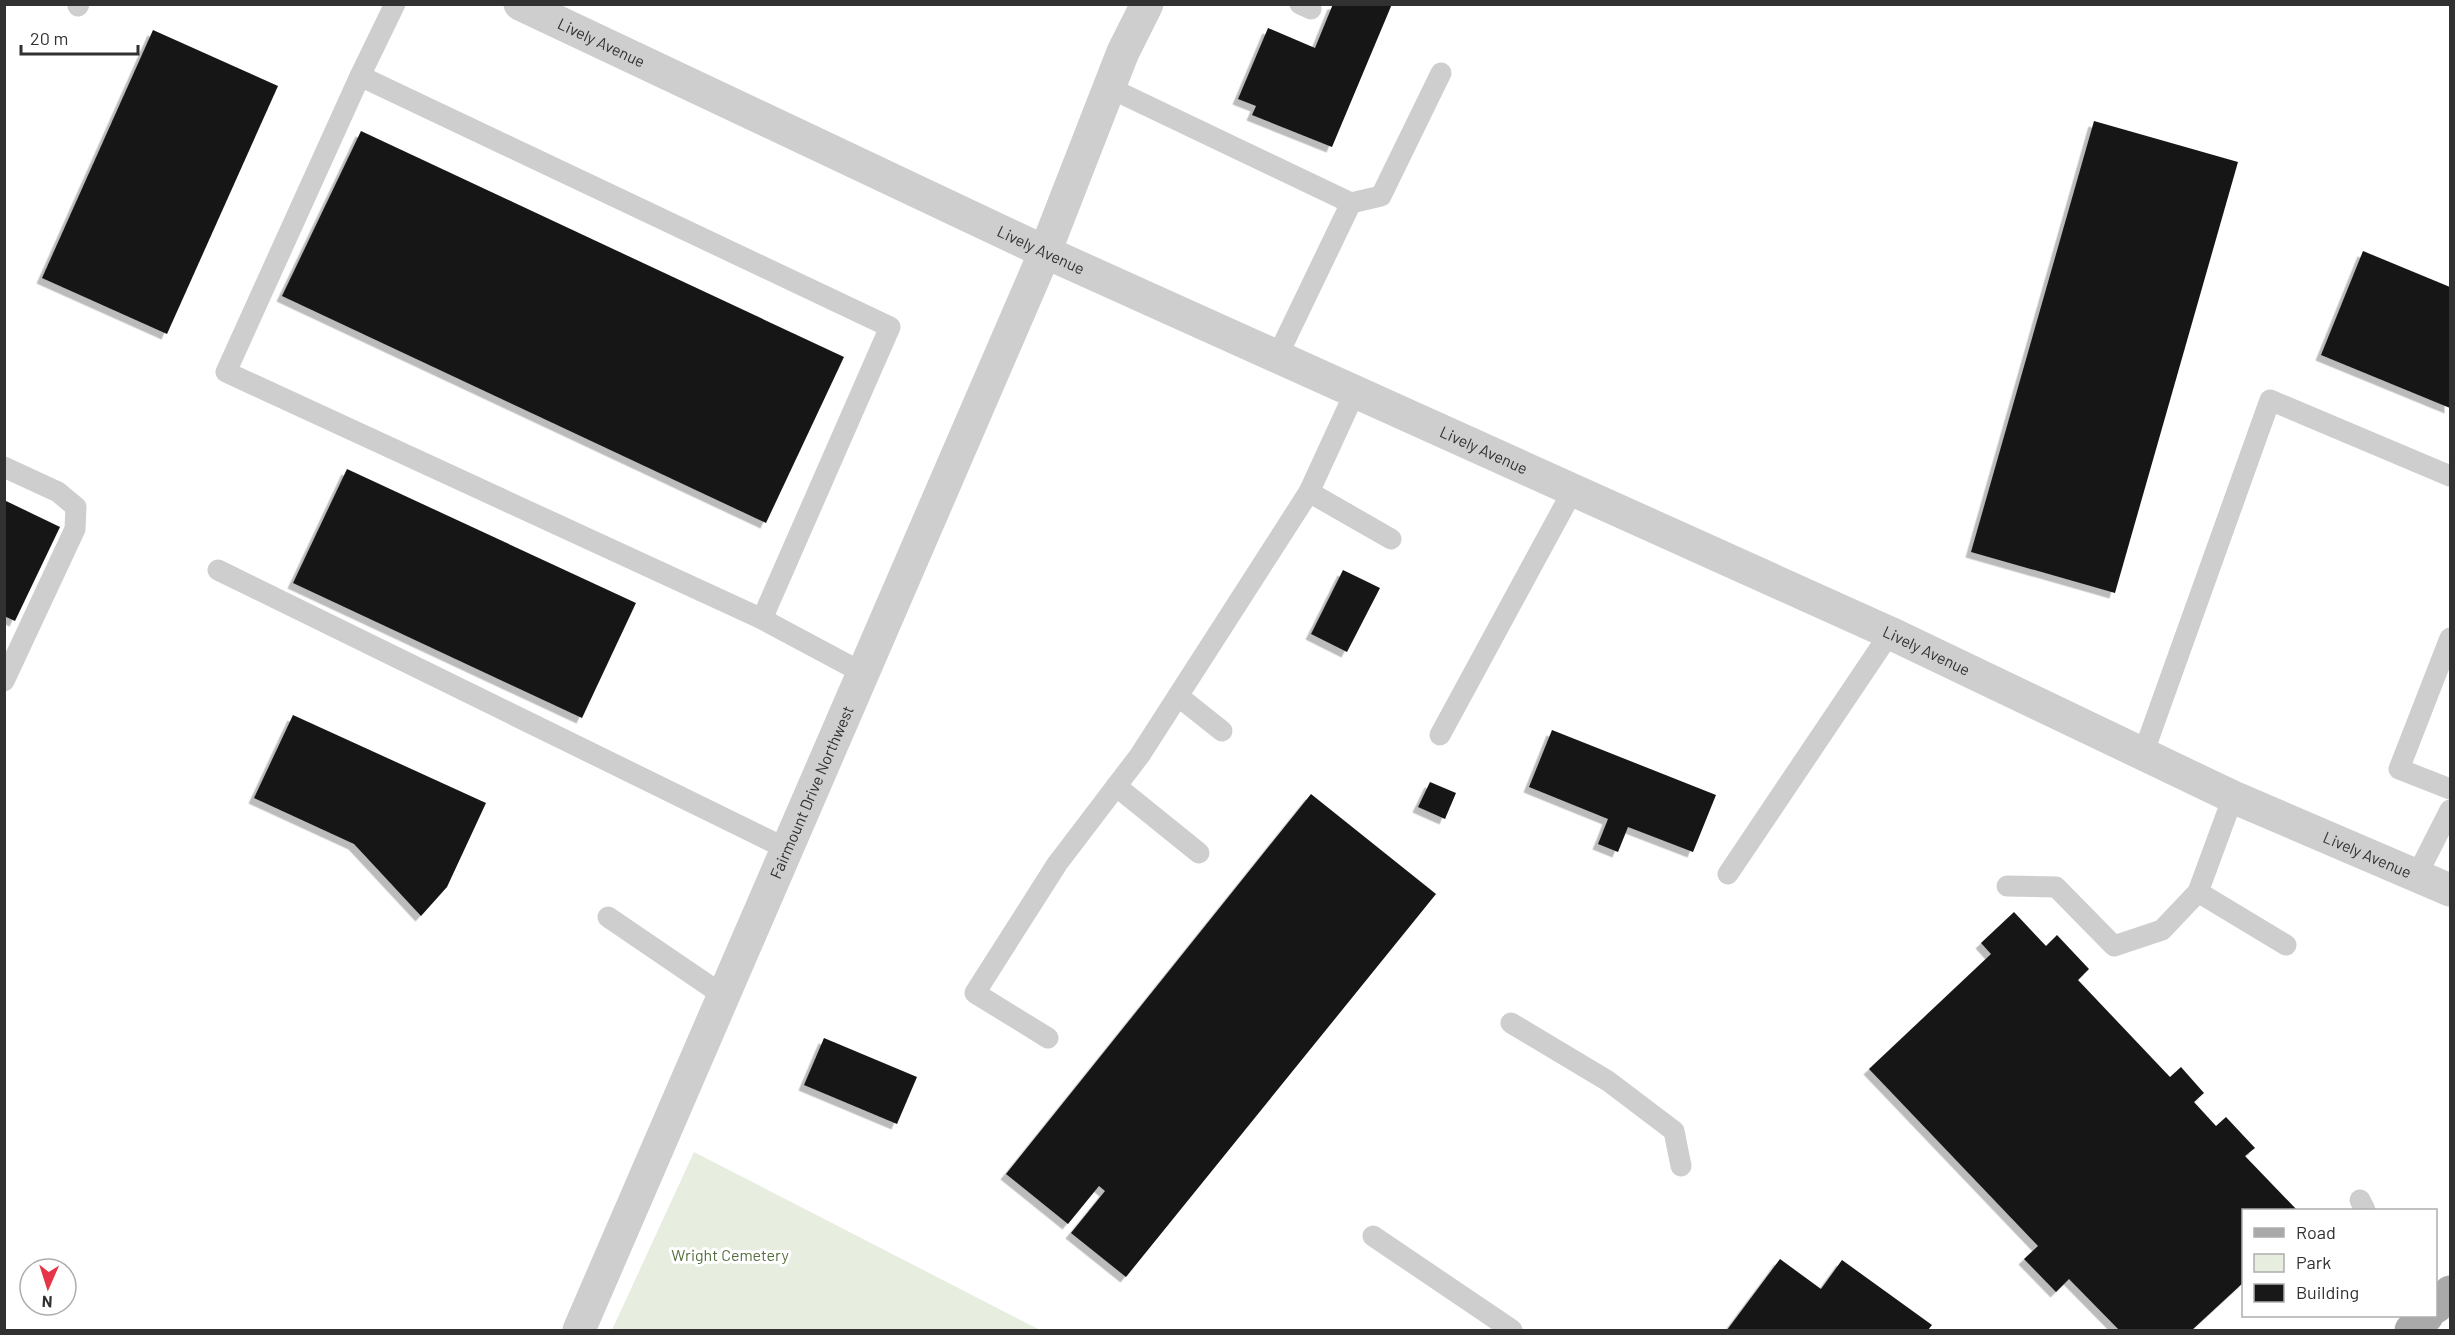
<svg xmlns="http://www.w3.org/2000/svg" width="2455" height="1335" font-family="Barlow,sans-serif">
<style>
.green{fill:#e7eddf}
.building{fill:#181818;filter:url(#shadow)}
.lines{fill:none;stroke-linecap:round;stroke-linejoin:round}
.service{stroke:#cecece;stroke-width:21}
.minor{stroke:#cecece;stroke-width:33}
.primary{stroke:#a9a9a9;stroke-width:33}
.labels{text-anchor:middle;stroke-width:6;stroke-linejoin:round;paint-order:stroke}
.street-label{font-size:16px;fill:#313131;stroke:#fff}
.park-label{font-size:16px;fill:#556d3d;stroke:#fff}
</style>
<defs>
<filter id="shadow"><feDropShadow dx="-5.5" dy="5.5" stdDeviation="0" flood-color="#0004"/></filter>
</defs>
<rect width="100%" height="100%" fill="#fff"/>
<path class="green" d="M694,1152L1040,1330H612Z"/>
<g class="building">
<path d="M1333,4H1392L1332,147L1252,115L1256,106L1238,99L1268,28L1315,48Z"/>
<path d="M153,30L278,86L167,334L42,278Z"/>
<path d="M2094,121L2238,162L2115,593L1971,552Z"/>
<path d="M361,131L844,357L766,523L282,296Z"/>
<path d="M2363,251L2450,287V408L2321,355Z"/>
<path d="M347,469L636,603L582,718L293,583Z"/>
<path d="M4,500L60,527L15,621L4,616Z"/>
<path d="M1343,570L1380,588L1347,652L1311,634Z"/>
<path d="M293,715L486,803L447,887L421,916L354,844L254,798Z"/>
<path d="M1552,730L1716,795L1693,852L1628,827L1618,852L1598,844L1608,819L1529,787Z"/>
<path d="M1430,782L1456,793L1445,819L1418,807Z"/>
<path d="M1311,794L1436,894L1126,1277L1071,1233L1105,1191L1099,1186L1068,1224L1006,1174Z"/>
<path d="M2014,912L2046,946L2057,935L2089,969L2078,980L2170,1077L2181,1067L2204,1093L2194,1102L2216,1126L2226,1117L2255,1148L2245,1156L2297,1210H2244V1282L2192,1330H2119L2069,1279L2056,1292L2024,1259L2038,1246L1869,1069L1991,954L1981,943Z"/>
<path d="M824,1038L917,1077L897,1124L804,1085Z"/>
<path d="M1780,1259L1821,1289L1842,1260L1932,1325L1928,1330H1727Z"/>
</g>
<g class="lines">
<g class="service">
<path d="M395,4L360,76L226,372L762,619L863,673"/>
<path d="M1300,4L1311,9"/>
<path d="M78,6L79,4"/>
<path d="M360,76L890,327L762,619"/>
<path d="M1110,88L1351,203L1277,357"/>
<path d="M1351,203L1381,196L1441,73"/>
<path d="M4,467L58,492L76,507L75,529L4,681"/>
<path d="M1309,492L1391,539"/>
<path d="M218,570L787,849"/>
<path d="M2450,638L2399,769L2450,789"/>
<path d="M1178,696L1222,731"/>
<path d="M1440,735L1573,490"/>
<path d="M2143,754L2270,400L2450,476"/>
<path d="M1116,786L1199,853"/>
<path d="M1728,874L1890,633"/>
<path d="M2417,875L2450,810"/>
<path d="M2007,886L2056,887L2114,946L2162,930L2198,892L2233,797"/>
<path d="M2198,892L2286,945"/>
<path d="M608,917L724,996"/>
<path d="M1511,1023L1608,1081L1674,1131L1681,1166"/>
<path d="M1048,1038L975,993L1057,864L1140,755L1309,492L1355,392"/>
<path d="M2360,1200L2365,1210"/>
<path d="M1373,1236L1512,1330"/>
</g>
<g class="minor">
<path id="s1" d="M520,4L1045,252L1890,633L2233,797L2450,890"/>
<path id="s2" d="M579,1330L1045,252L1123,52L1147,4"/>
</g>
<g class="primary">
<path d="M2436,1307L2450,1292"/>
<path d="M2411,1330L2427,1316"/>
</g>
</g>
<g class="labels">
<g class="street-label">
<text dy="6" stroke="none"><textPath href="#s1" startOffset="90">Lively Avenue</textPath></text>
<text dy="6" stroke="none"><textPath href="#s1" startOffset="576">Lively Avenue</textPath></text>
<text dy="6" stroke="none"><textPath href="#s1" startOffset="1062">Lively Avenue</textPath></text>
<text dy="6" stroke="none"><textPath href="#s1" startOffset="1548">Lively Avenue</textPath></text>
<text dy="6" stroke="none"><textPath href="#s2" startOffset="586">Fairmount Drive Northwest</textPath></text>
<text dy="6" stroke="none"><textPath href="#s1" startOffset="2034">Lively Avenue</textPath></text>
</g>
<g class="park-label">
<text x="730" y="1261">Wright Cemetery</text>
</g>
</g>
<rect width="2455" height="1335" fill="none" stroke="#313131" stroke-width="12"/>
<rect x="2242" y="1209" width="195" height="108" fill="#ffffff" stroke="#adadad" stroke-width="1.5"/>
<rect x="2254" y="1228" width="30" height="9" fill="#a9a9a9" stroke="#adadad" stroke-width="1.5"/>
<text x="2296" y="1239" font-size="18" fill="#313131">Road</text>
<rect x="2254" y="1254" width="30" height="18" fill="#e7eddf" stroke="#adadad" stroke-width="1.5"/>
<text x="2296" y="1269" font-size="18" fill="#313131">Park</text>
<rect x="2254" y="1284" width="30" height="18" fill="#181818" stroke="#adadad" stroke-width="1.5"/>
<text x="2296" y="1299" font-size="18" fill="#313131">Building</text>
<g transform="translate(48 1287) rotate(183)"><circle r="28" fill="#ffffff" stroke="#adadad" stroke-width="1.5"/>
<path d="M0-4.5L10 22L0 15L-10 22Z" fill="#e53547"/>
<text y="-9" font-size="16" font-weight="bold" text-anchor="middle" fill="#313131">N</text>
</g>
<path d="M21 45v9h117v-9" fill="none" stroke="#313131" stroke-width="3"/>
<text x="30" y="45" font-size="18" fill="#313131" stroke="#ffffff" stroke-width="4.5" paint-order="stroke">20 m</text>
</svg>
